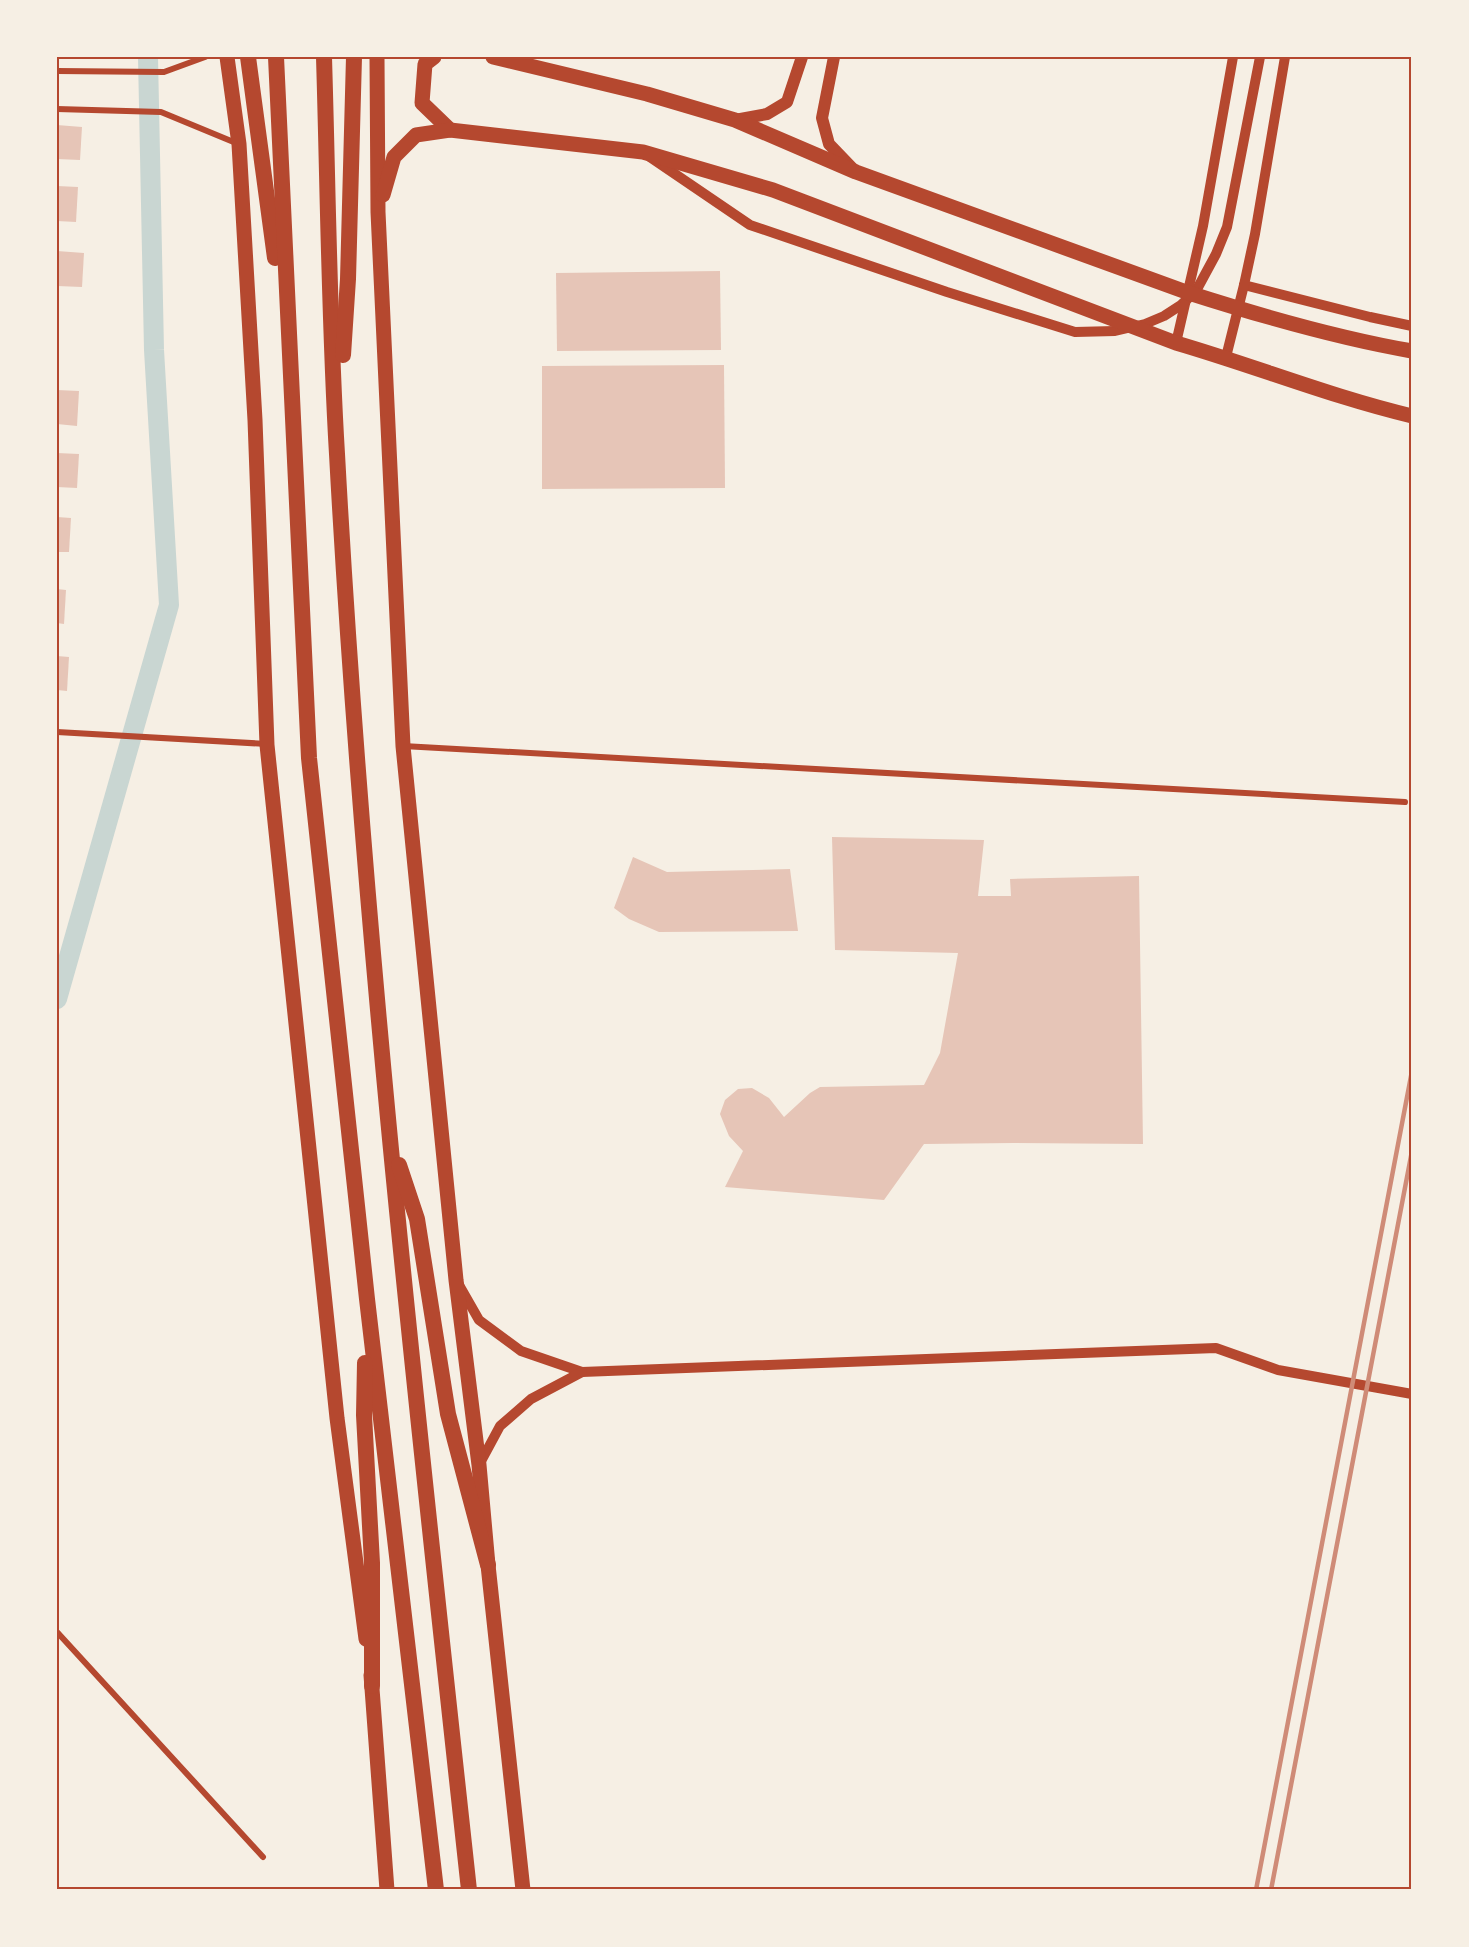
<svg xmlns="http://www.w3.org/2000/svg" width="1469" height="1947" font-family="Arial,sans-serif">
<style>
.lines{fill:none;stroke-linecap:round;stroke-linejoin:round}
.canal{stroke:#c9d6d2;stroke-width:20}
.building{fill:#e6c5b7}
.minor{stroke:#b5482f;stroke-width:6}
.tertiary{stroke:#b5482f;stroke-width:10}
.secondary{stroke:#b5482f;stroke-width:12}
.primary{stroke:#b5482f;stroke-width:15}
.trunk{stroke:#b5482f;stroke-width:16}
.rail{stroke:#cf8b77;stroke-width:4.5}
.neatline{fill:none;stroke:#b5482f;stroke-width:2}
</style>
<rect width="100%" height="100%" fill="#f6efe4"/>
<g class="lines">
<path class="canal" d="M57,999L169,605L154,350L148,57"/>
</g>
<g class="building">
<path d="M57,125L82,127L80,160L57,159Z"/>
<path d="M57,186L78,187L76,222L57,221Z"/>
<path d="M57,251L84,253L82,287L57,286Z"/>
<path d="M720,271L721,350L557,351L556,273Z"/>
<path d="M724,365L725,488L542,489V366Z"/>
<path d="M57,390L79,391L77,426L57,424Z"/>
<path d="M57,453L79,454L77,488L57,487Z"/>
<path d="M57,517L71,518L69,552H57Z"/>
<path d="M57,589L66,590L64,624L57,623Z"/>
<path d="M57,656L69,657L67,691L57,690Z"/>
<path d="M832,837L984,840L978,896H1011L1010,879L1139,876L1143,1144L1013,1143L924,1144L884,1200L725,1187L743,1151L729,1136L720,1114L725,1100L738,1089L752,1088L769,1098L784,1117L810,1093L820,1087L924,1085L940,1053L958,953L835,950Z"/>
<path d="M633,857L667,872L790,869L798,931L659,932L629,919L614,908Z"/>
</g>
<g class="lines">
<g class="minor">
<path d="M57,71L164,72L205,57"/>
<path d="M57,109L161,112L236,143"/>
<path d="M57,732L267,744"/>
<path d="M403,746L1405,802"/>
<path d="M57,1632L263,1857"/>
</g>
<g class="tertiary">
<path d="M650,157L750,225L947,292L1075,332L1115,331L1145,324L1164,316L1181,305L1196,291L1216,254L1227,227L1260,57"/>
<path d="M1244,285L1370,317L1412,326"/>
<path d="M1176,343L1203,226L1233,57"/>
<path d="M1226,357L1244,285L1255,234L1285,57"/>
<path d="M459,1285L479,1320L521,1351L582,1372L1216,1348L1278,1370L1412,1394"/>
<path d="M479,1465L500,1426L531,1399L582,1372"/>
</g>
<g class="secondary">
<path d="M834,57L822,118L829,144L853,169"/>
<path d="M735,120L767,114L787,102L802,57"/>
</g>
<g class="primary">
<path d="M227,57L239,144L255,420L267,745L337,1418L366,1639"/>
<path d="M377,57L378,212L403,746L456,1280L479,1465L488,1565L523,1890"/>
<path d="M434,57L425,64L422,103L450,130"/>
<path d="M493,57L647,94L735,120L856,172L1189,293C1261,316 1337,338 1412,351"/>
<path d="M383,195L394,157L416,135L450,130L643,152L773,190L1176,343C1255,366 1332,397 1412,416"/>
<path d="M371,1675L387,1890"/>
</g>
<g class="trunk">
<path d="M248,57L275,258"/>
<path d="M276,57L309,758L367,1299L436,1890"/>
<path d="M324,57C328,189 329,322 337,454C363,934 417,1412 469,1890"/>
<path d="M343,355L348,279L354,57"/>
<path d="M399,1165L417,1219L448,1414L488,1565"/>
<path d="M365,1363L364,1415L372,1563V1686"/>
</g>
<g class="rail">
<path d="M1256,1890L1412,1071"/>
<path d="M1271,1890L1412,1151"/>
</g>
</g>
<rect width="1469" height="1947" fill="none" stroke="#f6efe4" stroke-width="117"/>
<rect x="58" y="58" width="1352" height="1830" class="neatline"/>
</svg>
